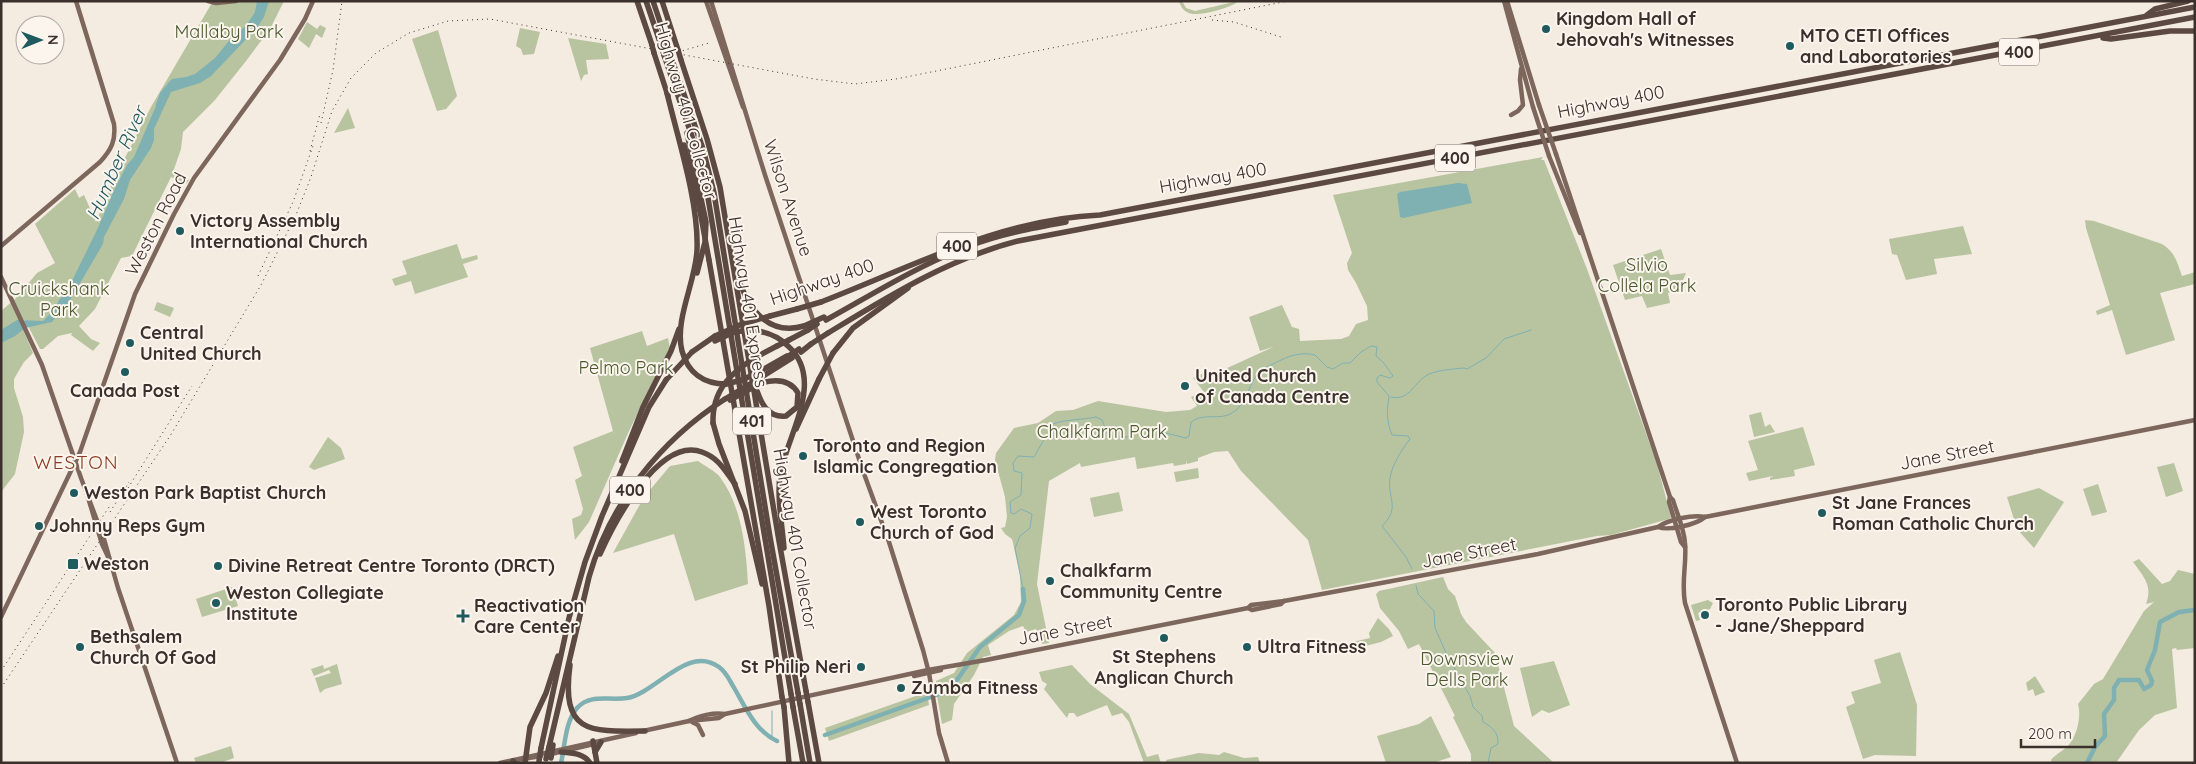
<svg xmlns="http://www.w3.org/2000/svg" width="2196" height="764" font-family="Quicksand,sans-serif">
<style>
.green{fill:#b8c4a0}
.water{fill:#7fb0b2}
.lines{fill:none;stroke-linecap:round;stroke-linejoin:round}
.stream{stroke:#7fb0b2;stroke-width:1}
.river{stroke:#7fb0b2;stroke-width:4.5}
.major{stroke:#7d675c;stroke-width:4.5}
.highway{stroke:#5c4a42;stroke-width:5.5}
.rail{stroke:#3b302b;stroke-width:1;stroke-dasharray:1 4;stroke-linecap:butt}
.major-bridge{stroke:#7d675c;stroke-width:4.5}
.highway-bridge{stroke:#5c4a42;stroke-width:5.5}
.poi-dot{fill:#1f5a5e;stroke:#fbf5ee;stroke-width:2}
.labels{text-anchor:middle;stroke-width:4;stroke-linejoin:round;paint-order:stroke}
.shield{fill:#fbf5ee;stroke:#756b66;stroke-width:1}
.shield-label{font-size:16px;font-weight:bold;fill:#3b302b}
.poi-label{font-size:18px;font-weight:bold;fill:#3b302b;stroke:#fbf5ee;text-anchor:start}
.park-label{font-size:18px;fill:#4a5a2e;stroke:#fbf5ee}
.street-label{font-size:18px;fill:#3b302b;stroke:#fbf5ee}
.water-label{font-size:19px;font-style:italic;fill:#1f5a5e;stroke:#fbf5ee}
.neighbourhood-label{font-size:19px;letter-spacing:1px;fill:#8c3b22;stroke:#fbf5ee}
</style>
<rect width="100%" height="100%" fill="#f4ebe1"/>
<g class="green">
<path d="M213,1H284L270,29L246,61L215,100L183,132L181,149L173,172L189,180L186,184L171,177L132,256L121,258L95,309L79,326L91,339L100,343L93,351L71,335L72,333L58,336L43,349H40L25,320H19L33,353L24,362L14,379V388L23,417L24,432L15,474L1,492V311L15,299L37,273L55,263L35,224L75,189L79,198L84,195L96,222L111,185L151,107Z"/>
<path d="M1179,1H1182L1186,8L1195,11L1238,1C1232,8 1202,15 1193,14C1185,13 1181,8 1179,1Z"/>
<path d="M307,22L317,29L320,25L326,28L322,38L316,34L309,48L298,39Z"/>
<path d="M520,28L540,32L534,54L523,55L521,49L516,46Z"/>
<path d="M438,30L457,96L446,109L437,111L412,39Z"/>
<path d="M568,38L606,44L609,59L586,60L588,74L584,75L581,81Z"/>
<path d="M348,108L355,128L334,133Z"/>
<path d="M1543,157L1541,160H1544L1587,269L1657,464L1671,517L1669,519L1611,535L1597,536L1322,590L1308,540L1241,471L1228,451L1214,452L1198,458V461L1187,464L1186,461V464L1174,466L1173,463L1137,469L1135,457L1081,467L1080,463L1049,481L1037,584L1049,643L1042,644L1036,629L1026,632L1023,626L1009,631L988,645L991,655L983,657L974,675L954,704L952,720L942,724L936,690V681L954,673L967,653L1014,615L1021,602L1020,574L1012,539L1005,534L1001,528L1005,527L1007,517L1005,497L995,460L996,453L1014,428L1038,423L1056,411L1073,410L1098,401L1166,412L1190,410L1197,406L1191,397L1204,392L1193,378L1201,374L1225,369L1273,347L1260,351L1249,317L1282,305L1292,327L1299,329L1300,341L1341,339L1349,336L1356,324L1368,320L1367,306L1356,283L1348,270L1347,263L1352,253L1333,195Z"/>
<path d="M2085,220L2094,221L2162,244C2175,252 2177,262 2182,276L2195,272V284L2160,293L2175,340L2126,355L2112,310L2097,315L2096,311L2110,305L2086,228Z"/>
<path d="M1963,226L1972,254L1934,259L1937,274L1906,280L1897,255L1892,254L1889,239Z"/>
<path d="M457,244L462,259L477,255L478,259L463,264L468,277L415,294L411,281L395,286L392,279L407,274L402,261Z"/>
<path d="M1661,249L1670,275L1686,273L1679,289L1668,293L1670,303L1647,308L1642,296L1625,300L1613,265Z"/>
<path d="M157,302L174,308L170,317L154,310Z"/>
<path d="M642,331L647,346L668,338L670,348L629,431L589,522L575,540L572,519L581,515L583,509L575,480L582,476L573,447L613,431L590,348Z"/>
<path d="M1761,412L1765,427L1770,424L1775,432L1754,437L1749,415Z"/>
<path d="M1803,427L1815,465L1794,470L1795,476L1770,480V478L1773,476L1749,481L1746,473L1758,470L1748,441Z"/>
<path d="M328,437L341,448L345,459L314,470L309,467Z"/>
<path d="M698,461C705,466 715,471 720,477C742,507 746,548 748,584L695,601L674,534L613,553L644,497L670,466Z"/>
<path d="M2174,463L2183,491L2166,497L2157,467Z"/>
<path d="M1198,468L1199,478L1176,482L1174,472Z"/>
<path d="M2098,484L2107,512L2092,516L2083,489Z"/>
<path d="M2039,488L2064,502L2034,548L2017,529L2007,497Z"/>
<path d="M1119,492L1123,511L1094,517L1090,498Z"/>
<path d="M2139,559L2162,584L2170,581L2178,570L2195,574V648L2177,650L2176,648L2172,649L2177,708L2155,715L2139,730L2116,763H2052L2051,760C2055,755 2058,754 2063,750C2076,742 2082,718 2078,704L2094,684L2103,679L2144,611L2154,602L2146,604C2153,586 2144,577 2133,562Z"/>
<path d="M1443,577L1448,589L1455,596L1461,614L1466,622L1495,653L1514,726L1554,763H1471V754L1453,717L1455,716L1419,644L1408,649L1399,631L1380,608L1376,594L1379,591Z"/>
<path d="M232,587L238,606L202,617L196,599Z"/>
<path d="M1708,600L1713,603L1710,609L1698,613L1700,620L1696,621L1691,605Z"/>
<path d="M1378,618L1389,629L1393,636L1381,642L1346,651L1344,644L1370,638L1369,633Z"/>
<path d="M1900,652L1917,705L1916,756L1875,755L1863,759L1846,707L1855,703L1851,692L1881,683L1874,660Z"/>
<path d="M1554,661L1570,705L1549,713L1542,710L1532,717L1520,668Z"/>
<path d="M337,664L342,684L325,689L320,693L315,678L331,673L329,670L314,676L311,669L323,665L324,669Z"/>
<path d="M1072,665L1090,684L1129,714L1147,757L1158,754L1161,763H1144L1129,722L1122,713L1112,716L1107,705L1077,717L1074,713H1069L1067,718L1044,689L1047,684L1042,681L1039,672Z"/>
<path d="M2035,676L2045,692L2035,696L2033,689L2028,691L2026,683Z"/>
<path d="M927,692L929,705L829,741L825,728Z"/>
<path d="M1431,716L1451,757L1433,763H1386L1377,736L1419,724Z"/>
<path d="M231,746L234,758L220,763H196L194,758Z"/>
<path d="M1224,752L1244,758L1258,757L1260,763H1167L1166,760L1199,753L1219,755Z"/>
</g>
<g class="water">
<path d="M257,1H269L264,17L257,28L211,76L200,83L171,92L154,129V140L151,148L130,180L124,199L104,237L103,244L69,302L52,322L25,328L15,336L1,343V330L17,320L43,321L55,309L59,300L67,291L97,230L115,188L127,165L134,157L156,106L168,83L172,79L186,77L195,74L215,58L233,36L246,26L255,12Z"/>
<path d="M1458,183L1467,184L1472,203L1403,218L1400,217L1397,194L1400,192Z"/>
</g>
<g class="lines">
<g class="stream">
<path d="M1391,397C1410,402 1414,381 1429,374C1439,370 1453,369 1464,368L1467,369L1486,358L1504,339L1531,330"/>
<path d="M1416,585L1418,594L1434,611L1435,628L1447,655L1470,696L1473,707L1482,716L1483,722C1492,727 1499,733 1498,744L1491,748L1488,763"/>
<path d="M1023,589L1015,548L1020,536L1030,528L1032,514L1021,509L1014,514L1011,513L1010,502L1021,495L1022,473L1014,471L1013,463L1018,456L1034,457L1053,424C1067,419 1082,420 1096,417L1102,420L1109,437H1128L1141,430H1153L1186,438L1189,436L1191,422C1204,412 1220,421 1232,413C1248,404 1248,383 1260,371C1267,366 1274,364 1281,360C1291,355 1303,352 1315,355L1327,367L1333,369L1343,363H1350L1361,352L1371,346L1377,347L1376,356L1383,362L1393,376L1390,378L1380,375L1377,378V382L1389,396C1387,410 1386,421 1392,435L1408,436L1410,439C1402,449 1392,465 1390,478C1387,500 1401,507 1382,526L1406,557L1412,569"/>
<path d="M772,711V739"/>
</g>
<g class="river">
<path d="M158,105L162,94L167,88"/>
<path d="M825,735L950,690L980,647L1019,615L1024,601L1023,589"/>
<path d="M561,763C565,746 565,722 577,708C591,693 609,701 627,698C656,693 688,644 719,667C726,672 729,679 733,686C745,706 755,731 777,741"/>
<path d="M2087,763L2095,747L2105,736L2104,714L2114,700V688L2119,680H2139L2144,689L2151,685L2152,681L2147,670L2155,650L2160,622L2179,612L2195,610"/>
</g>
<g class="major">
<path d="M208,1L216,3L236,1"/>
<path d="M706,1L743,107"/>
<path d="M711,1L765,175L863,471L889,542L923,650L929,673L939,733L948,763"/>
<path d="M1504,1L1533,107"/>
<path d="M1507,1L1539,105"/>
<path d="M1511,115L1518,111L1523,105L1520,80L1521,69"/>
<path d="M1556,154L1670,497L1673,500C1677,514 1684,528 1685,543C1687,564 1681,581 1685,603L1737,763"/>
<path d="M1549,156L1580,233"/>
<path d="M1,246L100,162C111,150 116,141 114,124L76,1"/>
<path d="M1,277L42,365L81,478L104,539L118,588L177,763"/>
<path d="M87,494L102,544L110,561"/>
<path d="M1670,497L1669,502L1681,542L1685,547"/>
<path d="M1658,527C1668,531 1696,525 1705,517"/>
<path d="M1248,608L1252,610L1281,604L1284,601"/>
<path d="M1,617L80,452L135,294L174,214L194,178L280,60L305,19L313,1"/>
<path d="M914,676L941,670"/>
<path d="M689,721C698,716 714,712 725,714L928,670L986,660L1248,608L1251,605L1284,601L1538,554L1658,527C1667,520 1693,514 1705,517L2195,420"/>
<path d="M692,722L698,725L703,735"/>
<path d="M643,731L689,721L719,718L725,714"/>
<path d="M551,754L594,744"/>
<path d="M511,761L541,756"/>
<path d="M500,763L636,733"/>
</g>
<g class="highway">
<path d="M637,1L652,45"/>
<path d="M646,1L662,48"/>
<path d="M653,1L669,49"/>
<path d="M662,1L678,50"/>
<path d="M2147,15L2155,9L2188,1"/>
<path d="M2103,38L2111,39L2170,31H2195"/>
<path d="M654,53L668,96"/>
<path d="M664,55L697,151L708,198L791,694"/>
<path d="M671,57L703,149L714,193L770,537L798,693"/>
<path d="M681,60L707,139L720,187L779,541L806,691"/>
<path d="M667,93C678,139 699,203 697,250C696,281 674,320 682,351C688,373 704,384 726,384"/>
<path d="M687,133L706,222L705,242L697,273"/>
<path d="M684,145L700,211"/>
<path d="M709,260L769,606L782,697"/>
<path d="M739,280C749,310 769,336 804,326"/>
<path d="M821,302C912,267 1000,219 1100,215L2195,7"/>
<path d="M770,316L797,309"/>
<path d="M826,320C873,294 919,265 969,246C1000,234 1033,228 1066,222"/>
<path d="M750,330C765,331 777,335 788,346C826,380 787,435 780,475C777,498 782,524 784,548"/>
<path d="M828,333C889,296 948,259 1018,241L2195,17"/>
<path d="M789,340L808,330"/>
<path d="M692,352L715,336"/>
<path d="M801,352L811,344"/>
<path d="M833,353L853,328L908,288"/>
<path d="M758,356L777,346"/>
<path d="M759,372L787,356"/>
<path d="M760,378L792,358"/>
<path d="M757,391C762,405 769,418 786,416L797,407L798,393C790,379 775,379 761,383"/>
<path d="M713,423L719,444L745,511L762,584"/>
<path d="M796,429L819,379"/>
<path d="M622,461L643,407L671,351L679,329"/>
<path d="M600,554C614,523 659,436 702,452C719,458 725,471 735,484"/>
<path d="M570,665C561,733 588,732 645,731"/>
<path d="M808,702L819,763"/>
<path d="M800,704L810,763"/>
<path d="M784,707L789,763"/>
<path d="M793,707L803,763"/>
<path d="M593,741L597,763"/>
<path d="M549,747L589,577C610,503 661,440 725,399"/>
<path d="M541,748L569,618L585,562L602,516L649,407L666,380"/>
<path d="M561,752C572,753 584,753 590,763"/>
<path d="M595,752L601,742"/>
<path d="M513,761L515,763"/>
<path d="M525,763L530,727L546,693L558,656"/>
</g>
<g class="rail">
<path d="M1212,20L1234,22L1281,37"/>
<path d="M678,52L709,43"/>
<path d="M321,123L333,70L342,1"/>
<path d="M310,151L320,114"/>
<path d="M258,276L293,202L313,146"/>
<path d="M128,488L192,386"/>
<path d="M110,512L129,482"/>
<path d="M1,671L111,504"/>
<path d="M1,688L170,436L261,285L296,215L311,177L332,111L351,78L376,53L409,33L448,21L490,19L814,79L855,84L896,79L1288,1"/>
</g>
<g class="major-bridge">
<path d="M1539,105L1556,154"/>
<path d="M1533,107L1549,156"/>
</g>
<g class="highway-bridge">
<path d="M652,45L654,53"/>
<path d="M662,48L664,55"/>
<path d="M669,49L671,57"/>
<path d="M678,50L681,60"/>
<path d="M700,211L709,260"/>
<path d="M797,309L821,302"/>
<path d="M804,326L824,317"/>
<path d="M808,330L817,324"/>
<path d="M715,336L742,324L770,316"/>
<path d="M715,341L734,332L750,330"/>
<path d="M811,344L828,333"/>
<path d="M777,346L789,340"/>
<path d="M790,355L799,349"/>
<path d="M819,379L833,353"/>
<path d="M666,380L692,352"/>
<path d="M726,384L742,380L759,372"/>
<path d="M725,399L760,378"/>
<path d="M730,400L761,383"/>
<path d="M713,423C712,390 731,372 758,356"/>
<path d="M806,691L808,702"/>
<path d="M798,693L800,704"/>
<path d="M791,694L793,707"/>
<path d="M782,697L784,707"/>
<path d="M551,758L553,745"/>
<path d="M546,759L549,747"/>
<path d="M539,761L541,748"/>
</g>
</g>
<g class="poi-dot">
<circle cx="1546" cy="29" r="5"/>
<circle cx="1790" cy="46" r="5"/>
<circle cx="180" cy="231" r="5"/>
<circle cx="130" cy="343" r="5"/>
<circle cx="125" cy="372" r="5"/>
<circle cx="1185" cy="386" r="5"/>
<circle cx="803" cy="456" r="5"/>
<circle cx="74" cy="493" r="5"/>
<circle cx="1822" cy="513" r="5"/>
<circle cx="860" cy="522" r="5"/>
<circle cx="39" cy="526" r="5"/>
<rect x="67" y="558" width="12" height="12" rx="2.5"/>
<circle cx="218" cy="566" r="5"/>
<circle cx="1050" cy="581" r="5"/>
<circle cx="216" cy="603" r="5"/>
<circle cx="1705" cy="615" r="5"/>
<path d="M460.5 608.5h5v5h5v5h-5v5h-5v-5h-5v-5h5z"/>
<circle cx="1164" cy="638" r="5"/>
<circle cx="80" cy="647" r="5"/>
<circle cx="1247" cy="647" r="5"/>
<circle cx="861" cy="667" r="5"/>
<circle cx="901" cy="688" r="5"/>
</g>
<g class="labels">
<g class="shield">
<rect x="1999" y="38.5" width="40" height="27" rx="4"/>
<rect x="1435" y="144.5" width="40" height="27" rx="4"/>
<rect x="937" y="232.5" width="40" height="27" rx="4"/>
<rect x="733" y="407.5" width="38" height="27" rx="4"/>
<rect x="610" y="476.5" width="40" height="27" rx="4"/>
</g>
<g class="shield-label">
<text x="2019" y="58">400</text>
<text x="1455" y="164">400</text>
<text x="957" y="252">400</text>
<text x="752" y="427">401</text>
<text x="630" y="496">400</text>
</g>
<g class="poi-label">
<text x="1556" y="25">Kingdom Hall of<tspan x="1556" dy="21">Jehovah's Witnesses</tspan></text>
<text x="1800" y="42">MTO CETI Offices<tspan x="1800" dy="21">and Laboratories</tspan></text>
<text x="190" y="227">Victory Assembly<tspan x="190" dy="21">International Church</tspan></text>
<text x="140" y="339">Central<tspan x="140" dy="21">United Church</tspan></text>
<text x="1195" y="382">United Church<tspan x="1195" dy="21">of Canada Centre</tspan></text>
<text x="125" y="397" text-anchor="middle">Canada Post</text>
<text x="813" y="452">Toronto and Region<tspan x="813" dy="21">Islamic Congregation</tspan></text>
<text x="84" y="499">Weston Park Baptist Church</text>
<text x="1832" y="509">St Jane Frances<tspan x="1832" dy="21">Roman Catholic Church</tspan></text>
<text x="870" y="518">West Toronto<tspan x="870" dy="21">Church of God</tspan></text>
<text x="49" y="532">Johnny Reps Gym</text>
<text x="84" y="570">Weston</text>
<text x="228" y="572">Divine Retreat Centre Toronto (DRCT)</text>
<text x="1060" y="577">Chalkfarm<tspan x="1060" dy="21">Community Centre</tspan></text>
<text x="226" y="599">Weston Collegiate<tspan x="226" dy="21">Institute</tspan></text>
<text x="1715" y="611">Toronto Public Library<tspan x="1715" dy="21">- Jane/Sheppard</tspan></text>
<text x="474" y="612">Reactivation<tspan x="474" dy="21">Care Center</tspan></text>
<text x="90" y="643">Bethsalem<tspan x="90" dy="21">Church Of God</tspan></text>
<text x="1257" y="653">Ultra Fitness</text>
<text x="1164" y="663" text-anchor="middle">St Stephens<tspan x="1164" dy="21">Anglican Church</tspan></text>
<text x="851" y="673" text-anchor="end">St Philip Neri</text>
<text x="911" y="694">Zumba Fitness</text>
</g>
<g class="park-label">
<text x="229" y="38">Mallaby Park</text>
<text x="1647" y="271">Silvio<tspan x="1647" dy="21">Collela Park</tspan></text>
<text x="59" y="295">Cruickshank<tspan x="59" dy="21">Park</tspan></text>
<text x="626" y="374">Pelmo Park</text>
<text x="1102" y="438">Chalkfarm Park</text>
<text x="1467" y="665">Downsview<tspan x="1467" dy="21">Dells Park</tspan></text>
</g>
<g class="street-label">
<text transform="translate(1611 102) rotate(-11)" y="6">Highway 400</text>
<text transform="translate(686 111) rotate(74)" y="6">Highway 401 Collector</text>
<text transform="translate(1213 178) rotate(-10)" y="6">Highway 400</text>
<text transform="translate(788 198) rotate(72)" y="6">Wilson Avenue</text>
<text transform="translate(156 224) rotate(-63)" y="6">Weston Road</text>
<text transform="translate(822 282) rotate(-19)" y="6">Highway 400</text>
<text transform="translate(748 302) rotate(81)" y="6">Highway 401 Express</text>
<text transform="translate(1947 455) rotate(-11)" y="6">Jane Street</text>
<text transform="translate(795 539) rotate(80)" y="6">Highway 401 Collector</text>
<text transform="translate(1469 553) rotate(-11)" y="6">Jane Street</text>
<text transform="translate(1065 630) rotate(-11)" y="6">Jane Street</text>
</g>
<g class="water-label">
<text transform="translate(116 163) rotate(-66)" y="7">Humber River</text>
</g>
<g class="neighbourhood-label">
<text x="76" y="469">WESTON</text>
</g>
</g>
<rect width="2196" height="764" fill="none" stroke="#3b302b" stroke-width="5"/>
<g transform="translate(40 40) rotate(89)"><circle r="24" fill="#fbf5ee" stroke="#aea6a0"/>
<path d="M0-4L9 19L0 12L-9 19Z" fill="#1f5a5e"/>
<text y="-8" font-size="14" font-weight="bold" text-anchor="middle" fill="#3b302b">N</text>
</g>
<path d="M2021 739v8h74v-8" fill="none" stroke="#3b302b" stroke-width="2.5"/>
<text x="2028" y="739" font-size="15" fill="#3b302b" stroke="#fbf5ee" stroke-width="4" paint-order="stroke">200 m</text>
</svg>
